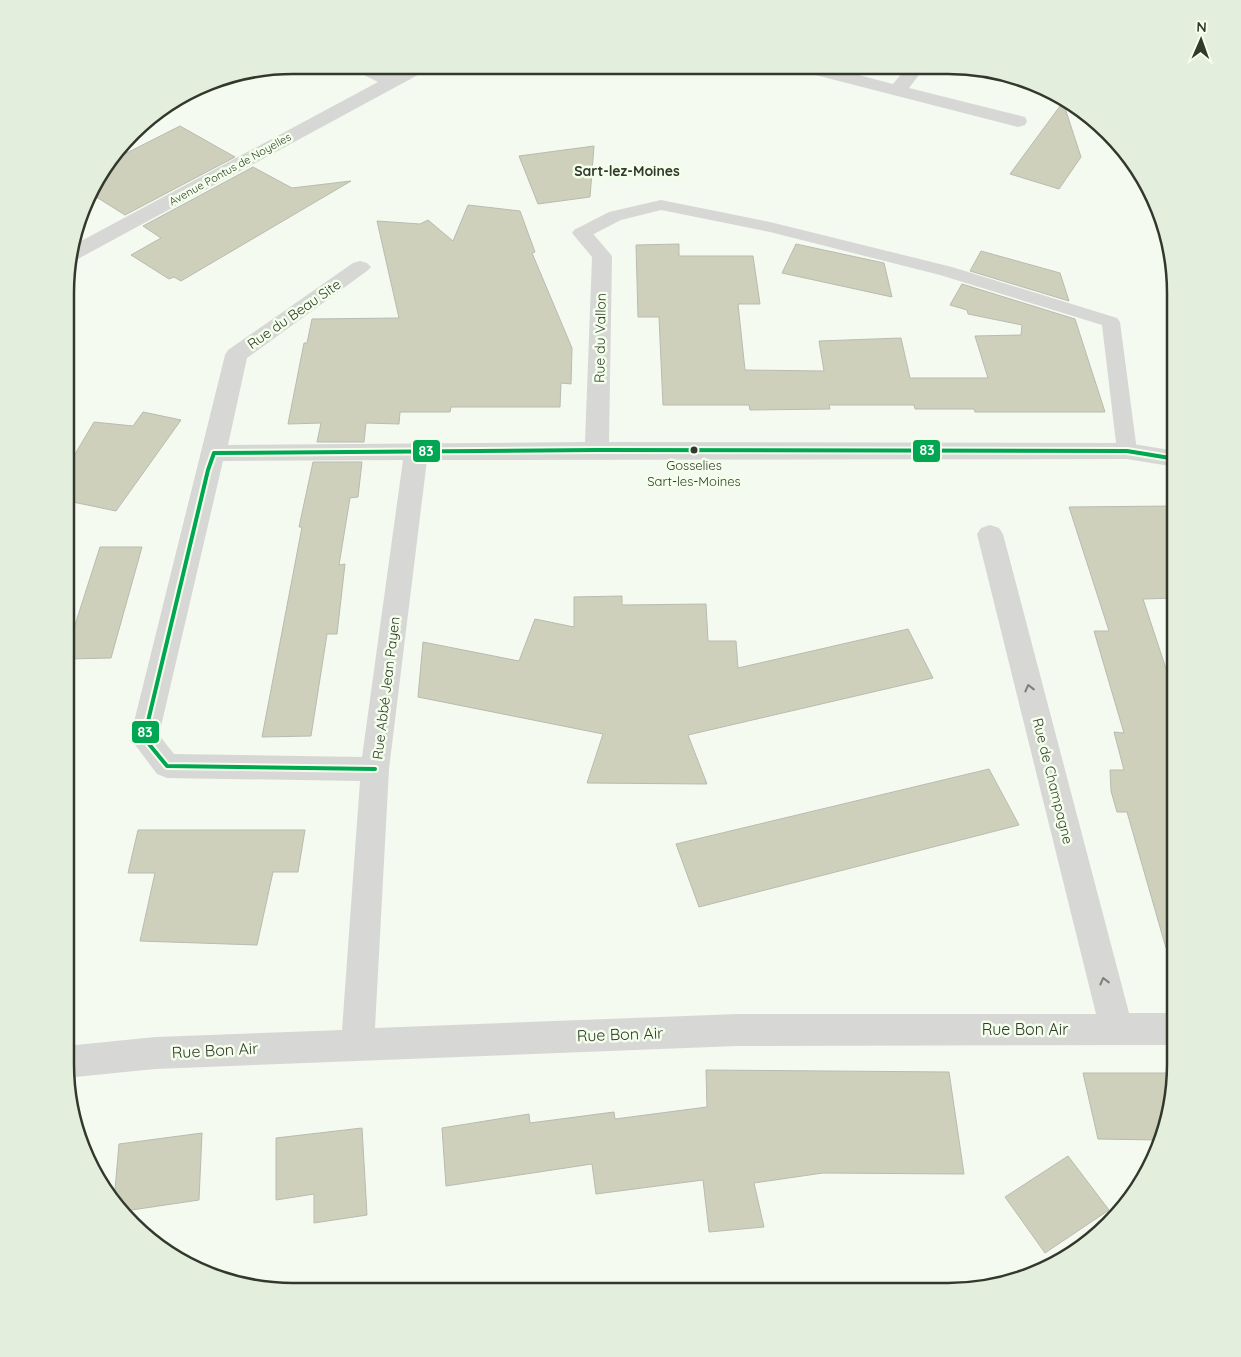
<svg xmlns="http://www.w3.org/2000/svg" width="1241" height="1357" font-family="Quicksand,sans-serif">
<style>
.building{fill:#ced0bc;stroke:#b9bbb0}
.lines{fill:none;stroke-linecap:round;stroke-linejoin:round}
.service{fill:#d7d8d5;fill-rule:evenodd}
.minor{fill:#d7d8d5;fill-rule:evenodd}
.bus-1-casing{stroke:#f3feeb;stroke-width:8}
.bus-1{stroke:#00a651;stroke-width:4}
.oneway{stroke:#7c8178}
.bus-dot{fill:#32392c;stroke:#f3feeb;stroke-width:2}
.labels{text-anchor:middle;stroke-width:5;stroke-linejoin:round;paint-order:stroke}
.far-street-label{font-size:11px;fill:#32392c;stroke:#f3feeb}
.bus-label{font-size:13px;fill:#32392c;stroke:#f3feeb}
.far-quarter-label{font-size:14px;font-weight:bold;fill:#32392c;stroke:#f3feeb}
.street-label{font-size:14px;fill:#32392c;stroke:#f3feeb}
.near-street-label{font-size:16px;fill:#32392c;stroke:#f3feeb}
.rim{fill:none;stroke:#32392c;stroke-width:2.5}
.line-badge{stroke:#f3feeb;stroke-width:2}
.badge-label{font-size:14px;text-anchor:middle;font-weight:bold;fill:#fff}
</style>
<rect width="100%" height="100%" fill="#f4faef"/>
<g class="building">
<path d="M1063,102L1081,157L1059,189L1010,174Z"/>
<path d="M180,126L235,157L125,215L90,193L95,179L109,162Z"/>
<path d="M594,146L590,197L538,204L519,156Z"/>
<path d="M253,167L292,188L351,181L181,281L174,277L169,279L131,255L161,238L143,226Z"/>
<path d="M468,205L520,211L535,252L532,253L572,348L571,384L561,383L560,407H451L450,412H400L399,424L366,423L364,442H317L321,423L288,424L304,343H307L312,319L399,318L377,221L420,224L428,220L453,241Z"/>
<path d="M679,244V256H753L760,304H738L745,370L824,371L819,341L901,338L910,378H988L975,336L1021,335L1022,325L968,314L967,310L950,305L962,284L1075,319L1105,412H975L974,409H915L914,405H829L830,409L750,410L749,405H663L659,317H638L636,245Z"/>
<path d="M796,244L884,263L892,297L782,273Z"/>
<path d="M981,251L1060,273L1069,301L970,271Z"/>
<path d="M143,412L181,420L116,511L68,501V466L94,422L133,426Z"/>
<path d="M313,462H362L358,497L350,498L339,565L345,564L337,634H327L311,736L262,737L302,527H299Z"/>
<path d="M1176,506V598L1143,599L1176,699V946L1166,948L1127,812H1117L1111,791L1110,770H1124L1114,732L1124,733L1094,631H1109L1069,507Z"/>
<path d="M100,547H142L111,658L67,659L68,628H74Z"/>
<path d="M622,596V605L706,604L708,641H736L738,668L908,629L933,678L688,735L707,784L587,783L603,734L418,697L423,642L519,661L535,619L574,627V597Z"/>
<path d="M989,769L1019,825L699,907L676,844Z"/>
<path d="M138,830H305L298,872H273L257,945L140,941L155,873H128Z"/>
<path d="M706,1070L949,1072L964,1174L823,1173L754,1183L764,1227L709,1232L703,1180L596,1194L592,1164L446,1186L442,1128L529,1114L530,1123L614,1112L615,1119L707,1107Z"/>
<path d="M1083,1073H1176L1157,1140L1098,1139Z"/>
<path d="M362,1128L367,1215L314,1223V1194L276,1200V1138Z"/>
<path d="M202,1133L199,1200L125,1211L114,1201L119,1144Z"/>
<path d="M1068,1156L1109,1210L1045,1253L1005,1197Z"/>
</g>
<g class="lines">
<path class="service" d="M661,200L770,222L952,267L1117,318L1120,322L1137,451L1134,456L1127,458L1120,456L1117,451L1102,325L940,275L770,232L661,210L621,220L588,237H576L574,233L576,229L609,212Z"/>
<g class="minor">
<path d="M349,65H372L391,75L409,65H432L429,69L76,260L69,262L70,247L378,82L352,69Z"/>
<path d="M793,66H825L893,84L907,67H925L909,88L1025,117L1027,121L1025,125L1018,127L796,70Z"/>
<path d="M582,227L589,229L612,256L609,442L1127,443L1176,451V467L1127,459L427,460L389,769L375,1028L737,1014H1096L977,534L981,528L990,525L999,528L1003,534L1129,1013H1176V1045L737,1046L155,1069L65,1078L66,1046L155,1037L342,1030L360,781L167,778L157,774L130,738L225,355L228,350L353,263L360,261L367,263L371,267L367,271L247,358L228,445L585,442L592,257L572,233L575,229ZM403,460L362,757L174,754L159,735L223,461Z"/>
</g>
<g class="bus-1-casing">
<path id="bus-1" d="M375,769L167,766L144,738L208,470L214,453L597,450L1127,451L1176,459"/>
</g>
<use href="#bus-1" class="bus-1"/>
</g>
<defs><path id="oneway-chevron" d="M-2-3.5L2.5 0L-2 3.5" fill="none" stroke-width="1.6" stroke-linecap="round" stroke-linejoin="round" transform="scale(1.25)"/></defs>
<g class="oneway">
<use href="#oneway-chevron" transform="translate(1029 688) rotate(-104)"/>
<use href="#oneway-chevron" transform="translate(1104 981) rotate(-104)"/>
</g>
<circle class="bus-dot" cx="694" cy="450" r="4.5"/>
<g class="labels">
<g class="far-street-label">
<text transform="translate(230 169) rotate(-29)" y="4">Avenue Pontus de Noyelles</text>
</g>
<g class="bus-label">
<text x="694" y="470">Gosselies<tspan x="694" dy="16">Sart-les-Moines</tspan></text>
</g>
<g class="far-quarter-label">
<text x="627" y="176">Sart-lez-Moines</text>
</g>
<g class="street-label">
<text transform="translate(294 314) rotate(-35)" y="5">Rue du Beau Site</text>
<text transform="translate(600 338) rotate(-89)" y="5">Rue du Vallon</text>
<text transform="translate(386 688) rotate(-83)" y="5">Rue Abbé Jean Payen</text>
<text transform="translate(1053 781) rotate(76)" y="5">Rue de Champagne</text>
</g>
<g class="near-street-label">
<text x="1025" y="1035">Rue Bon Air</text>
<text transform="translate(620 1034) rotate(-2)" y="6">Rue Bon Air</text>
<text transform="translate(215 1050) rotate(-3)" y="6">Rue Bon Air</text>
</g>
</g>
<path d="M0 0H1241V1357H0ZM293 74H948A219 219 0 0 1 1167 293V1064A219 219 0 0 1 948 1283H293A219 219 0 0 1 74 1064V293A219 219 0 0 1 293 74Z" fill="#e4eedc" fill-rule="evenodd"/>
<path class="rim" d="M293 74H948A219 219 0 0 1 1167 293V1064A219 219 0 0 1 948 1283H293A219 219 0 0 1 74 1064V293A219 219 0 0 1 293 74Z"/>
<g class="line-badge">
<rect x="912" y="439" width="29" height="24" rx="5" fill="#00a651"/>
<rect x="412" y="439" width="29" height="24" rx="5" fill="#00a651"/>
<rect x="131" y="720" width="29" height="24" rx="5" fill="#00a651"/>
</g>
<g class="badge-label">
<text x="927" y="455">83</text>
<text x="426" y="456">83</text>
<text x="145" y="737">83</text>
</g>
<g transform="translate(1201 40) rotate(2)" stroke="#f3feeb" stroke-width="4" paint-order="stroke">
<path d="M0-4L9 19L0 12L-9 19Z" fill="#32392c"/>
<text y="-8" font-size="14" font-weight="bold" text-anchor="middle" fill="#32392c">N</text>
</g>
</svg>
